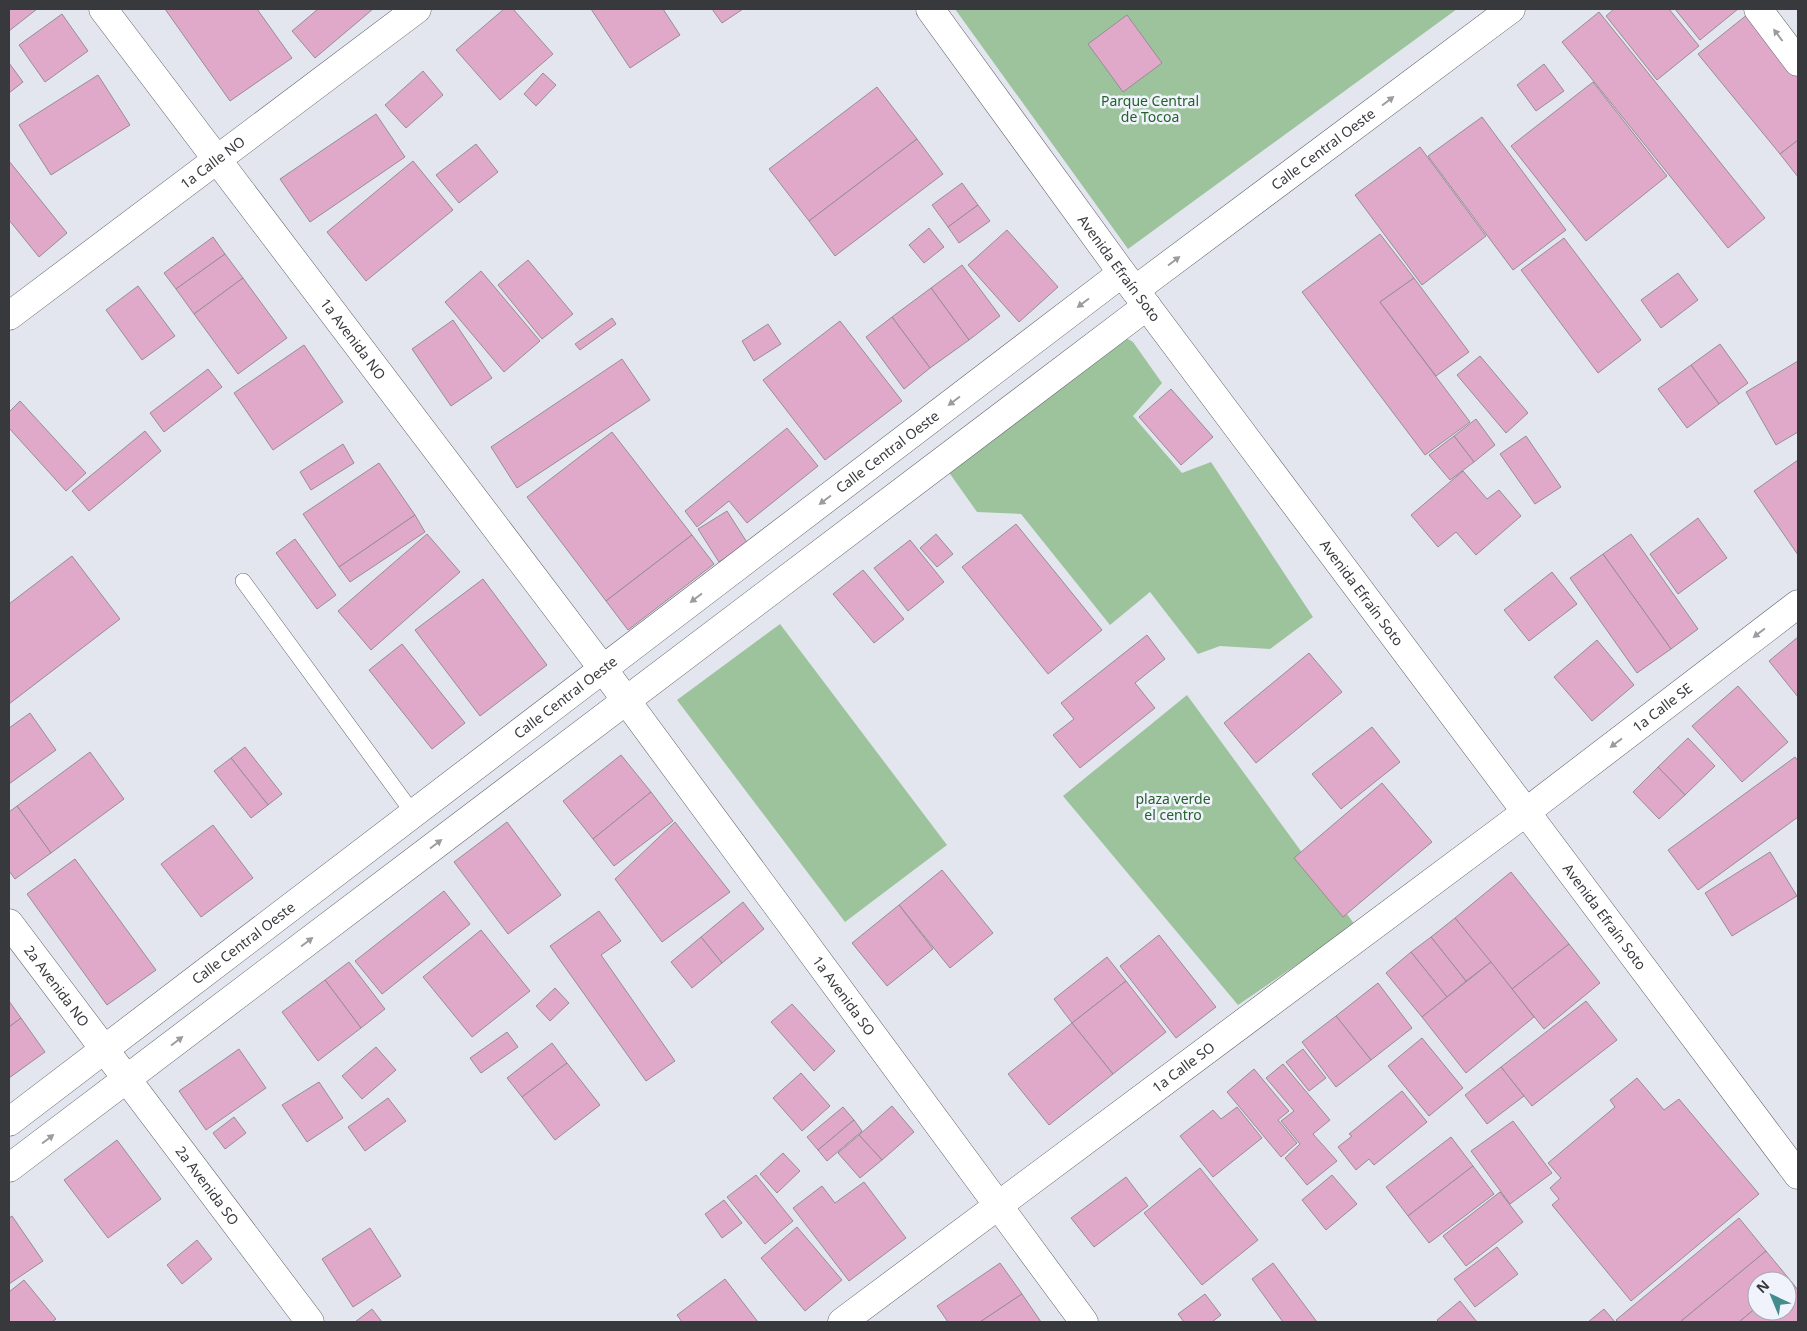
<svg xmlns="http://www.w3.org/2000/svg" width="1807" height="1331" font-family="'Noto Sans',sans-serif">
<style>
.green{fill:#9dc39d}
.building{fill:#e0a8c9;stroke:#978e93}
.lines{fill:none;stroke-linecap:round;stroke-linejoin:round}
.lane-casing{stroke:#61636b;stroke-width:16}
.street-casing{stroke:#61636b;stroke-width:29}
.lane{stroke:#fff;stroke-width:15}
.street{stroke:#fff;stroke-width:28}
.oneway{fill:#9c9c9e}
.labels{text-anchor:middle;stroke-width:5;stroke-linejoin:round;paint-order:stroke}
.park-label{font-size:14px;fill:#246229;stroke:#f0f3fc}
.street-label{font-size:14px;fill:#38393d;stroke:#f0f3fc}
</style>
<rect width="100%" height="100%" fill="#e3e6ef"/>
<g class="green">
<path d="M955,9H1457L1128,249Z"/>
<path d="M1123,336L1133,342L1162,383L1133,416L1182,473L1211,462L1313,617L1270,649L1220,646L1198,654L1150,592L1110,625L1021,514L977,512L948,471Z"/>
<path d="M780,624L947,845L845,922L677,700Z"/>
<path d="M1187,695L1355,925L1238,1005L1063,796Z"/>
</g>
<g class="building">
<path d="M9,9H37L9,31Z"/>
<path d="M165,9H257L292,58L230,101Z"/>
<path d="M318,9H373L315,58L292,31Z"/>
<path d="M504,9H513L553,54L500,100L456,50Z"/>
<path d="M591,9H663L680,35L630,68Z"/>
<path d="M712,9H743L722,23Z"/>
<path d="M1614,9H1669L1699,46L1657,80L1606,16Z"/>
<path d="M1675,9H1738L1700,40Z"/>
<path d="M1599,12L1765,218L1728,248L1562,42Z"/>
<path d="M62,14L88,51L45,82L19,45Z"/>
<path d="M1748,14L1798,76V140L1780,154L1698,54Z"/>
<path d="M1127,15L1162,63L1123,92L1088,44Z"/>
<path d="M9,63L23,82L9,93Z"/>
<path d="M1544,64L1564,91L1536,111L1517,85Z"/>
<path d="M423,71L443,95L406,128L385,105Z"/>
<path d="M543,73L556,85L536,106L524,94Z"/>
<path d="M98,75L130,125L51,175L19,125Z"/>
<path d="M1593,82L1667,176L1586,241L1511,146Z"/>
<path d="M877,87L917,139L809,221L769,169Z"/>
<path d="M376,114L405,157L310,222L280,179Z"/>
<path d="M1482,117L1566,230L1513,270L1428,156Z"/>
<path d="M917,139L943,174L835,256L809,221Z"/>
<path d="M1798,140V177L1780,154Z"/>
<path d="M476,144L498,172L459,203L436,175Z"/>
<path d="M1420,147L1486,236L1422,285L1355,195Z"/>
<path d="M9,161L67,233L39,257L9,220Z"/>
<path d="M413,161L453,210L366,281L327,232Z"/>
<path d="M962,183L978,205L948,227L932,205Z"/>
<path d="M978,205L990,221L959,243L948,227Z"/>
<path d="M929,228L944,247L924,263L909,245Z"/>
<path d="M1007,230L1058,287L1019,322L968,265Z"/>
<path d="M1380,234L1414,278L1380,302L1470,422L1425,455L1302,292Z"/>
<path d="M213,237L225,254L176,289L164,273Z"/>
<path d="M1564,238L1641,340L1598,373L1521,270Z"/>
<path d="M225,254L243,278L194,314L176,289Z"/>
<path d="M528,260L573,314L542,339L498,285Z"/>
<path d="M962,265L1000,316L969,340L931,288Z"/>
<path d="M481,271L540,341L504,372L445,302Z"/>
<path d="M1678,273L1698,300L1661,328L1641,300Z"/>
<path d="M243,278L287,338L238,374L194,314Z"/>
<path d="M1414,278L1469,352L1436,376L1380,302Z"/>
<path d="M138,286L175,336L142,360L106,310Z"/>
<path d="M931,288L969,340L930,368L892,317Z"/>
<path d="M892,317L930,368L904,389L866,337Z"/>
<path d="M612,318L616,324L580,350L575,344Z"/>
<path d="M453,320L492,378L451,406L412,349Z"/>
<path d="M840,321L902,401L825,460L763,380Z"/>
<path d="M768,324L781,344L754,361L742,341Z"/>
<path d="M1720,344L1748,383L1719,404L1691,365Z"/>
<path d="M304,345L343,402L273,450L234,393Z"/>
<path d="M1480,356L1528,413L1506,433L1457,375Z"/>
<path d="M622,359L650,400L517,488L491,447Z"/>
<path d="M1798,361V432L1776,445L1746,392Z"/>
<path d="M1691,365L1719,404L1687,428L1658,389Z"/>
<path d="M208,369L222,387L164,432L150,413Z"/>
<path d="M1171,389L1213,437L1181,465L1139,417Z"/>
<path d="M20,401L86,473L66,491L9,428V412Z"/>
<path d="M1476,419L1495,445L1474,462L1454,436Z"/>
<path d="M787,428L818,466L747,523L729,501L697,527L685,511Z"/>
<path d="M145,431L161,451L89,511L72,491Z"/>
<path d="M612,432L692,535L606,601L527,497Z"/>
<path d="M1454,436L1474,462L1450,480L1429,455Z"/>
<path d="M1526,436L1561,487L1535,504L1500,454Z"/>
<path d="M343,444L354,463L311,490L300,472Z"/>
<path d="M1798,460V555L1754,491Z"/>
<path d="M379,463L415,515L339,567L303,514Z"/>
<path d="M1463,471L1487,499L1499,490L1521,516L1476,555L1456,532L1438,547L1411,515Z"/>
<path d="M727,511L748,544L719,562L698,529Z"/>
<path d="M415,515L425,532L350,582L339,567Z"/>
<path d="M1698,518L1727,558L1678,594L1650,554Z"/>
<path d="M1016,524L1102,630L1048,674L962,567Z"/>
<path d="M427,534L460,572L371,650L338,611Z"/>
<path d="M936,534L953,554L937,567L920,548Z"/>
<path d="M1631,534L1698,629L1671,649L1603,554Z"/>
<path d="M692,535L714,564L628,630L606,601Z"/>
<path d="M295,539L336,595L317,609L276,553Z"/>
<path d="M910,540L944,582L908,611L874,568Z"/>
<path d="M1603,554L1671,649L1637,673L1570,578Z"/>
<path d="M72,556L120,619L9,704V604Z"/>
<path d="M863,570L904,619L874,643L833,594Z"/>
<path d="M1552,572L1577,604L1529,641L1504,610Z"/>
<path d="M483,579L547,665L480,716L415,630Z"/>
<path d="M1147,635L1165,659L1135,683L1155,708L1080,768L1053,735L1074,719L1061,703Z"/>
<path d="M1798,637V697L1769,661Z"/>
<path d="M1597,640L1634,685L1592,721L1554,677Z"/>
<path d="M402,644L465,723L432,749L369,670Z"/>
<path d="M1309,653L1342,692L1256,763L1224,723Z"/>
<path d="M1738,686L1788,742L1742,782L1692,726Z"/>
<path d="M30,713L56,750L9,784V728Z"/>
<path d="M1372,727L1400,762L1341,809L1312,774Z"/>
<path d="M1688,738L1715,766L1685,795L1658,767Z"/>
<path d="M245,747L282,794L268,805L231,758Z"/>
<path d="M90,752L124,799L51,853L17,806Z"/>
<path d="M621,755L651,792L593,839L563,801Z"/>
<path d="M1795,757L1798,761V817L1698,890L1668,850Z"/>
<path d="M231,758L268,805L251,818L214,771Z"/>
<path d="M1658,767L1685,795L1659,819L1633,792Z"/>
<path d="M1382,783L1432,842L1343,917L1294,858Z"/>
<path d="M651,792L673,821L614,866L593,839Z"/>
<path d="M17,806L51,853L15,879L9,871V812Z"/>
<path d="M507,822L561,895L508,934L454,862Z"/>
<path d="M675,822L730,892L662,942L615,879Z"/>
<path d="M213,825L253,878L201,917L161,864Z"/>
<path d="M1770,852L1797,896L1732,936L1705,893Z"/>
<path d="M75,859L156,970L107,1005L27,894Z"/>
<path d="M942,870L993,933L950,968L899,905Z"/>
<path d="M1511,872L1569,944L1512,989L1455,918Z"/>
<path d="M444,891L470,924L382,994L355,961Z"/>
<path d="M743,902L764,929L722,963L701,937Z"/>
<path d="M899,905L933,949L887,986L852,943Z"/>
<path d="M599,911L621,941L601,955L675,1061L646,1081L550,946Z"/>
<path d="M1455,918L1491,962L1466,981L1431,937Z"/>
<path d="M481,930L530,991L472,1037L423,977Z"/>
<path d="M1159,935L1216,1007L1176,1038L1120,966Z"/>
<path d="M701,937L722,963L692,988L671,962Z"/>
<path d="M1431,937L1466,981L1447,997L1411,952Z"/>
<path d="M1569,944L1600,983L1544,1029L1512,989Z"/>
<path d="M1411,952L1447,997L1422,1017L1386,973Z"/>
<path d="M1107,957L1126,981L1072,1023L1054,999Z"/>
<path d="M349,962L385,1009L361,1028L325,980Z"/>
<path d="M1491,962L1534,1017L1466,1073L1422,1017Z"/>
<path d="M325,980L361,1028L318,1061L282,1012Z"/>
<path d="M1126,981L1166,1032L1113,1074L1072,1023Z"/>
<path d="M1378,983L1412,1028L1371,1060L1336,1016Z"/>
<path d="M555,988L569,1003L550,1021L536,1006Z"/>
<path d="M9,1001L21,1018L9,1027Z"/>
<path d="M1586,1001L1617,1040L1532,1106L1501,1067Z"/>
<path d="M792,1004L835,1051L814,1071L771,1022Z"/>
<path d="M1336,1016L1371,1060L1336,1087L1302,1042Z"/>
<path d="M21,1018L45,1052L9,1078V1027Z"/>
<path d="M1072,1023L1113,1074L1049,1125L1008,1074Z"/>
<path d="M507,1032L518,1047L481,1073L470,1058Z"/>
<path d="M1422,1038L1463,1088L1429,1116L1388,1066Z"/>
<path d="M552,1043L567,1063L522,1097L507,1078Z"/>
<path d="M376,1047L396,1070L362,1099L342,1076Z"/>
<path d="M239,1049L266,1088L206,1130L179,1091Z"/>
<path d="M1303,1049L1326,1078L1309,1091L1286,1062Z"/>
<path d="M567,1063L600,1105L555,1140L522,1097Z"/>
<path d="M1283,1064L1330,1120L1313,1134L1337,1161L1307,1185L1285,1158L1300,1144L1281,1121L1294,1111L1266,1078Z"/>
<path d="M1501,1067L1524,1096L1487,1124L1465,1095Z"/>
<path d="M1254,1069L1289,1111L1278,1120L1297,1143L1281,1157L1227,1092Z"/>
<path d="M801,1073L830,1106L802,1131L773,1098Z"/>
<path d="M1637,1078L1664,1110L1679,1099L1759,1194L1631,1301L1552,1205L1559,1199L1550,1188L1561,1178L1548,1163L1615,1107L1610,1100Z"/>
<path d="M319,1082L343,1118L307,1142L282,1105Z"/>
<path d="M1402,1091L1427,1122L1374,1165L1369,1159L1356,1170L1338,1147L1352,1136L1349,1134Z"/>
<path d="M388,1098L406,1121L365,1151L348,1127Z"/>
<path d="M892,1106L914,1132L882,1160L859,1135Z"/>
<path d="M843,1107L854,1120L818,1150L807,1137Z"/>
<path d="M1237,1107L1262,1138L1213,1177L1180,1136L1213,1110L1221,1119Z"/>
<path d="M234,1117L246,1133L225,1149L213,1133Z"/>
<path d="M854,1120L862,1131L827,1161L818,1150Z"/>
<path d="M1513,1121L1552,1173L1510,1204L1471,1151Z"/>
<path d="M859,1135L882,1160L860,1178L838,1153Z"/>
<path d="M1451,1137L1473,1166L1408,1216L1386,1187Z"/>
<path d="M117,1140L161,1199L108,1238L64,1180Z"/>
<path d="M783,1153L800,1171L777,1193L760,1174Z"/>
<path d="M1473,1166L1494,1194L1429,1243L1408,1216Z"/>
<path d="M1200,1168L1258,1240L1202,1285L1144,1213Z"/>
<path d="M756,1175L793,1221L765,1244L727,1197Z"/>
<path d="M1332,1175L1357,1204L1326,1230L1302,1200Z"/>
<path d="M1126,1177L1148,1206L1094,1247L1071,1218Z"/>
<path d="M864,1182L906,1238L849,1281L793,1208L822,1186L835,1203Z"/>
<path d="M1500,1192L1523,1222L1466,1266L1443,1236Z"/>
<path d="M724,1200L742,1223L722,1238L705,1214Z"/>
<path d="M12,1216L43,1261L9,1284V1218Z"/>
<path d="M1739,1218L1766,1251L1680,1322H1618L1616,1320Z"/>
<path d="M797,1227L842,1280L805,1311L761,1258Z"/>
<path d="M370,1228L401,1276L353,1307L322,1259Z"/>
<path d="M197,1240L212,1259L182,1284L167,1265Z"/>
<path d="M1497,1247L1518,1274L1475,1307L1454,1279Z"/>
<path d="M1766,1251L1790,1280L1787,1282L1757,1281V1307L1739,1322H1680Z"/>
<path d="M1000,1263L1022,1294L980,1322H948L937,1306Z"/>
<path d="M1273,1263L1317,1322H1283L1252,1279Z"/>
<path d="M725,1279L758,1322H682L677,1315Z"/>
<path d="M24,1280L56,1319L52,1322H9V1292Z"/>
<path d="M1790,1280L1798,1290V1322H1739L1757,1307V1311H1787V1282Z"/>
<path d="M1022,1294L1041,1322H980Z"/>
<path d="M1205,1294L1221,1315L1212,1322H1184L1178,1314Z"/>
<path d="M1460,1301L1477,1322H1439L1437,1320Z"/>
<path d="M372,1309L382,1322H355Z"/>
<path d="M1604,1309L1615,1322H1588Z"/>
</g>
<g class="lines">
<g class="lane-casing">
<path id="lane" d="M243,581L413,813"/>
</g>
<g class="street-casing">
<g id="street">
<path id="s1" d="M103,9L603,669L1084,1322"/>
<path id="s2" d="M930,9L1122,273L1798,1175"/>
<path d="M1758,9L1798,62"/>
<path id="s3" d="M1135,290L1511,9"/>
<path id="s4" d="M9,316L417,9"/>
<path id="s5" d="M9,923L310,1322"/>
<path id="s6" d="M9,1122L1122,273"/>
<path d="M9,1168L1147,306"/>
<path id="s7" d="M842,1322L1526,812L1798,604"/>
</g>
</g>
<use href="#lane" class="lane"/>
<use href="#street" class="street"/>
</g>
<defs><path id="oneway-solid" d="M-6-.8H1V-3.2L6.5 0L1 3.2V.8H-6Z" transform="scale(1.25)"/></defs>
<g class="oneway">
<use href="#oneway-solid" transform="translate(1778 35) rotate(-127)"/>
<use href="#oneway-solid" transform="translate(1388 101) rotate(-37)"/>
<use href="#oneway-solid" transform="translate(1174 261) rotate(-37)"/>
<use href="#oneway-solid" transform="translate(1083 303) rotate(143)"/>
<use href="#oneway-solid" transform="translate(954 401) rotate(143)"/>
<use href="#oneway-solid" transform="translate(825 500) rotate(143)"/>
<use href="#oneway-solid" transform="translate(696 598) rotate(143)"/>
<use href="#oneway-solid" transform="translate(1759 633) rotate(143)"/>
<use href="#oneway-solid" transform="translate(1616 743) rotate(143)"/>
<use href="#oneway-solid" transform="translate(436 844) rotate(-37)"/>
<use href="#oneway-solid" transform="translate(307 942) rotate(-37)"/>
<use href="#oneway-solid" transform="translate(177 1041) rotate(-37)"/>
<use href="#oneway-solid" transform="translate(48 1139) rotate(-37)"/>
</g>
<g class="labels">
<g class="park-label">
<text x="1150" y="106">Parque Central<tspan x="1150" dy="16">de Tocoa</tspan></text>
<text x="1173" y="804">plaza verde<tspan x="1173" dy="16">el centro</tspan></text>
</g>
<g class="street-label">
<text dy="5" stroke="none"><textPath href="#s3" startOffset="235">Calle Central Oeste</textPath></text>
<text dy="5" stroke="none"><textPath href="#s4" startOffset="255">1a Calle NO</textPath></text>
<text dy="5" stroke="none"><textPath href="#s2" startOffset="321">Avenida Efraín Soto</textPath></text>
<text dy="5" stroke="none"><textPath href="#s1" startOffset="414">1a Avenida NO</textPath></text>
<text dy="5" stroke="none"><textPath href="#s6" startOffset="1105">Calle Central Oeste</textPath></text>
<text dy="5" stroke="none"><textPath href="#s2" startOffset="726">Avenida Efraín Soto</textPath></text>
<text dy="5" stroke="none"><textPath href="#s6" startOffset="700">Calle Central Oeste</textPath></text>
<text dy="5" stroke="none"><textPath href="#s7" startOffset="1025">1a Calle SE</textPath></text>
<text dy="5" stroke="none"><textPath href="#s2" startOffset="1131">Avenida Efraín Soto</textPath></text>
<text dy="5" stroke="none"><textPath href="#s6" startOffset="295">Calle Central Oeste</textPath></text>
<text dy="5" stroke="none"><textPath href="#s5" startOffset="79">2a Avenida NO</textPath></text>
<text dy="5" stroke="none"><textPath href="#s1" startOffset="1234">1a Avenida SO</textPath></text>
<text dy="5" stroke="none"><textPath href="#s7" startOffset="426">1a Calle SO</textPath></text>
<text dy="5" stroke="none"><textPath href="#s5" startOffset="329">2a Avenida SO</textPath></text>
</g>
</g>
<rect width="1807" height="1331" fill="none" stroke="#38393d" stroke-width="20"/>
<g transform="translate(1772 1296) rotate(316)"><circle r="24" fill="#f0f3fc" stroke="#a6a9b0"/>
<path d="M0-4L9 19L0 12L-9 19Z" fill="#448c8e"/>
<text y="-8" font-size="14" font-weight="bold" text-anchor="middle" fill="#38393d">N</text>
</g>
</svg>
